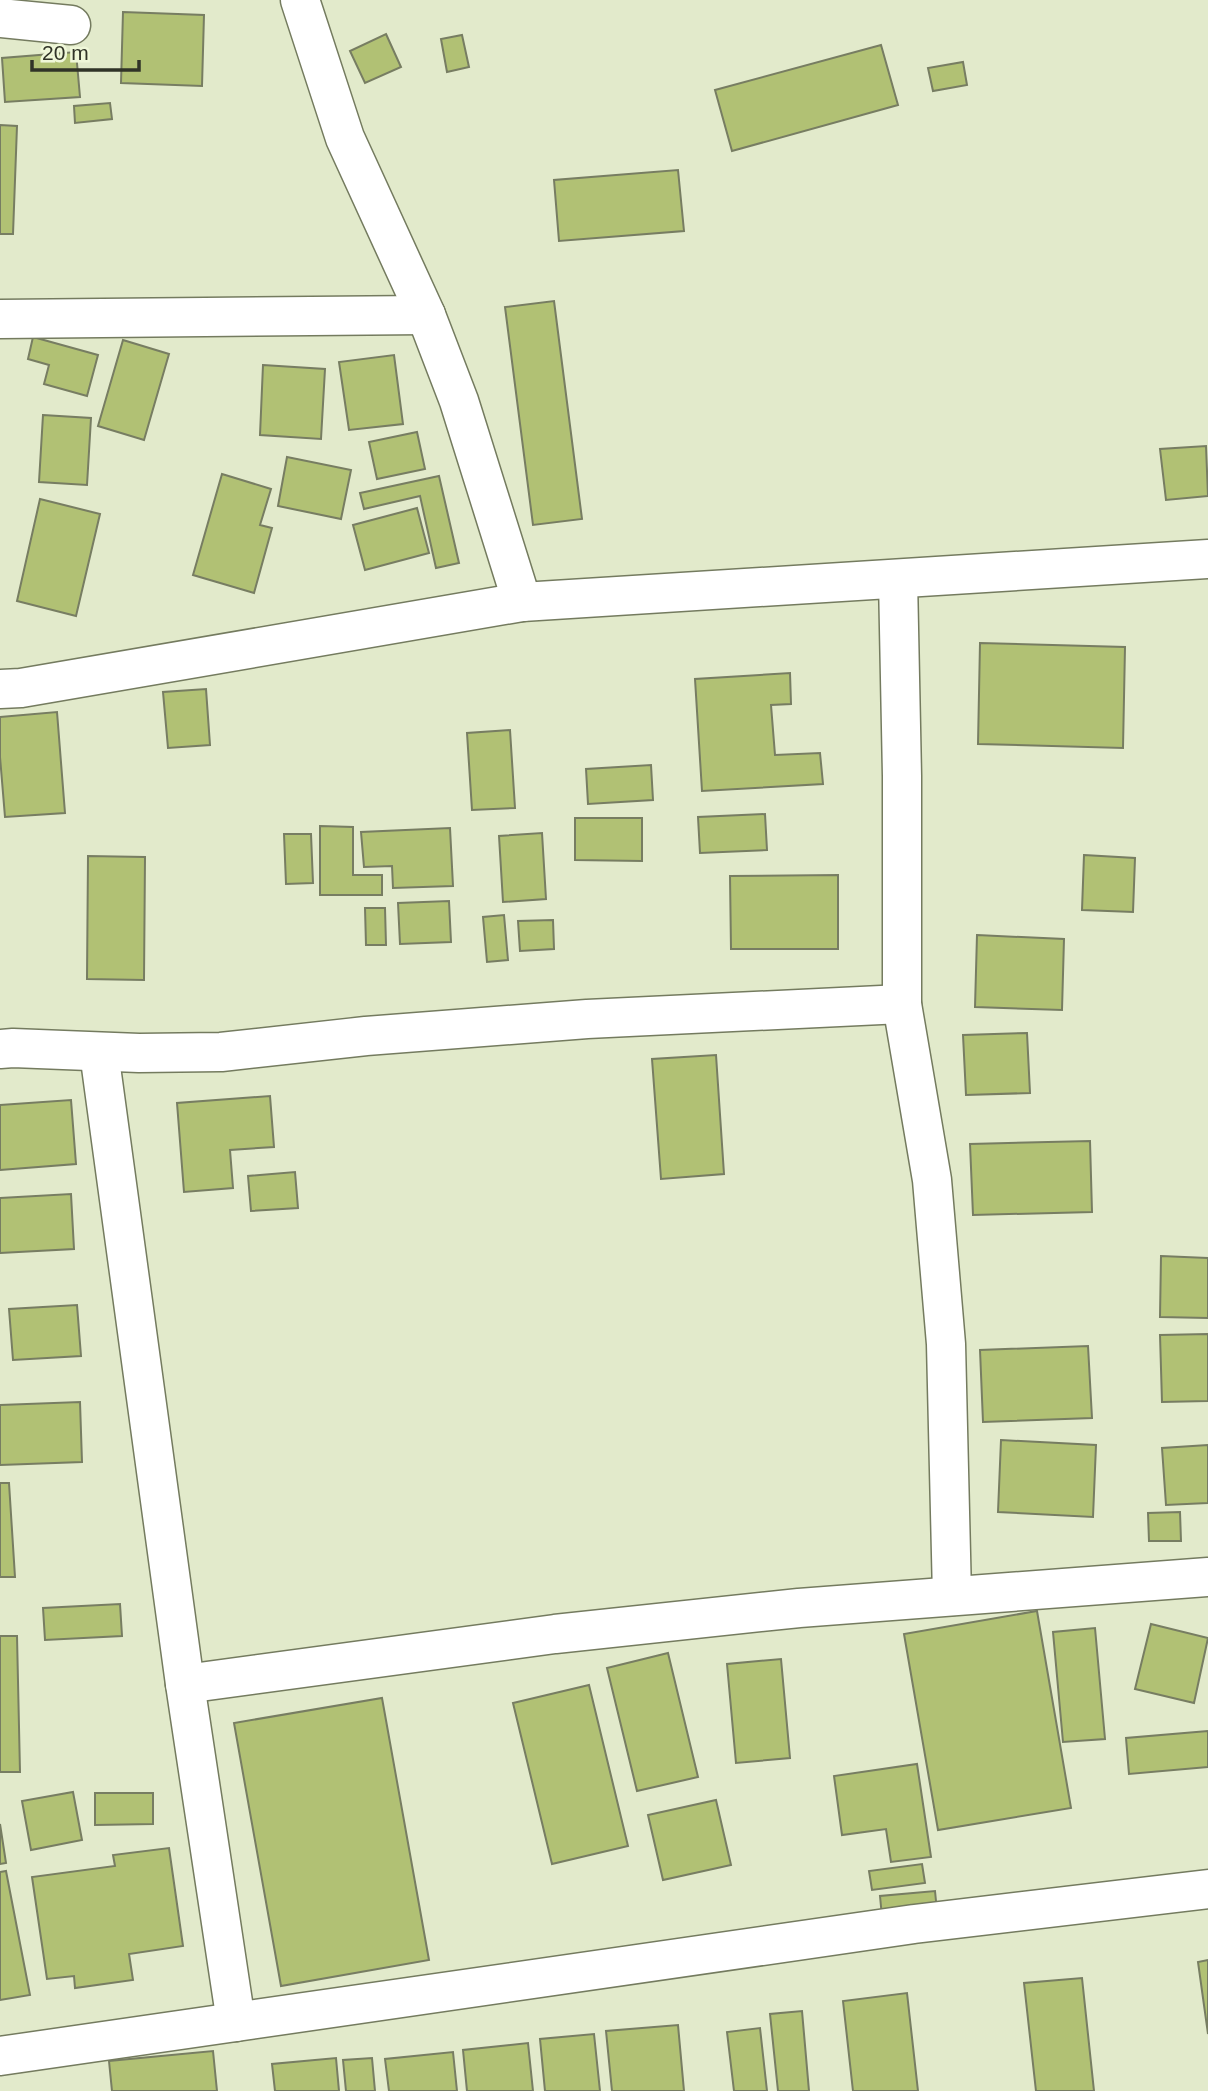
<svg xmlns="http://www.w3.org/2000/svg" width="1208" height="2091" font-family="Arial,sans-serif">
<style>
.building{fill:#b1c174;stroke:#777d62;stroke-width:2}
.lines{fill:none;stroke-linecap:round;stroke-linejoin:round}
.minor-casing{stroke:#747b5f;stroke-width:41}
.minor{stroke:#fff;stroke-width:38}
</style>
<rect width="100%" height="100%" fill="#e2eacb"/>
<g class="building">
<path d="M123,12L204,15L202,86L121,83Z"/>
<path d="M386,34L401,67L365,83L350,51Z"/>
<path d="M462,35L469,67L447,72L441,39Z"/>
<path d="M881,45L898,105L732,151L715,90Z"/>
<path d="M76,52L80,97L5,102L2,58Z"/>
<path d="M963,62L967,85L933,91L928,68Z"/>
<path d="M110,103L112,119L75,123L74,106Z"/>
<path d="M0,125L17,126L13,234H0Z"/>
<path d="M678,170L684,231L559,241L554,180Z"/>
<path d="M554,301L582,519L533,525L505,307Z"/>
<path d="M33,337L98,355L87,396L44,384L49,365L28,359Z"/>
<path d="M123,340L169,354L144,440L98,426Z"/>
<path d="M394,355L403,424L349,430L339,362Z"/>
<path d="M263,365L325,369L321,439L260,435Z"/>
<path d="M43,415L91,418L87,485L39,482Z"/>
<path d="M417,432L425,469L377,479L369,442Z"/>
<path d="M1206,446L1208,496L1166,500L1160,449Z"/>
<path d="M287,457L351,470L341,519L278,506Z"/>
<path d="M222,474L271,489L260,525L272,528L254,593L193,575Z"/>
<path d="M439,476L459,563L436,568L420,496L364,509L360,493Z"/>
<path d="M40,499L100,514L76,616L17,601Z"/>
<path d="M417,508L429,553L365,570L353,525Z"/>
<path d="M980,643L1125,647L1123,748L978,744Z"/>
<path d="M790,673L791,704L771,705L775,755L820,753L823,784L702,791L695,679Z"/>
<path d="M206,689L210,745L168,748L163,692Z"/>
<path d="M57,712L65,813L5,817L0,757V717Z"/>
<path d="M510,730L515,808L472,810L467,733Z"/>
<path d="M651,765L653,800L588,804L586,769Z"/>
<path d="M765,814L767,850L700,853L698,817Z"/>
<path d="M575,818H642V861L575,860Z"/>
<path d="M320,826L353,827V875H382V895H320Z"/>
<path d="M450,828L453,886L393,888L392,866L364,867L361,832Z"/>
<path d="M542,833L546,899L503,902L499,836Z"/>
<path d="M284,834H311L313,883L286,884Z"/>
<path d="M1084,855L1135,858L1133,912L1082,910Z"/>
<path d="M88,856L145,857L144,980L87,979Z"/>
<path d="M838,875V949H731L730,876Z"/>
<path d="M449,901L451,942L400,944L398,903Z"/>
<path d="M365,908H385L386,945H366Z"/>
<path d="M504,915L508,960L487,962L483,917Z"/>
<path d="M553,920L554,949L520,951L518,921Z"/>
<path d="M977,935L1064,939L1062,1010L975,1007Z"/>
<path d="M1027,1033L1030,1093L966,1095L963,1035Z"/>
<path d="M716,1055L724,1174L661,1179L652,1059Z"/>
<path d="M270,1096L274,1147L230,1150L233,1188L184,1192L177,1103Z"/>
<path d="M71,1100L76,1164L0,1170V1105Z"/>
<path d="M1090,1141L1092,1212L973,1215L970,1144Z"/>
<path d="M295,1172L298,1208L251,1211L248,1176Z"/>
<path d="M71,1194L74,1249L0,1253V1198Z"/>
<path d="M1161,1256L1208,1258V1318L1160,1317Z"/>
<path d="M77,1305L81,1356L13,1360L9,1309Z"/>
<path d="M1208,1334V1401L1162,1402L1160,1335Z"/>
<path d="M1088,1346L1092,1418L983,1422L980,1350Z"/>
<path d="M80,1402L82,1462L0,1465V1405Z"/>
<path d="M1001,1440L1096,1445L1093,1517L998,1512Z"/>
<path d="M1208,1445V1503L1166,1505L1162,1448Z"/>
<path d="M0,1483H9L15,1577H0Z"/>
<path d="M1180,1512L1181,1541H1149L1148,1513Z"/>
<path d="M120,1604L122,1636L45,1640L43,1608Z"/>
<path d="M1037,1611L1071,1808L938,1830L904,1634Z"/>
<path d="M1151,1624L1208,1638L1194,1703L1135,1689Z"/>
<path d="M1095,1628L1105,1739L1063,1742L1053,1632Z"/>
<path d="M0,1636H17L20,1772H0Z"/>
<path d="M668,1653L698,1777L637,1791L607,1668Z"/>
<path d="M781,1659L790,1758L736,1763L727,1664Z"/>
<path d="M589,1685L628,1846L552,1864L513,1703Z"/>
<path d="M382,1698L429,1960L281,1986L234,1723Z"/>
<path d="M1208,1731V1767L1129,1774L1126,1738Z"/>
<path d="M917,1764L931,1857L891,1862L886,1829L842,1835L834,1776Z"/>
<path d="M73,1792L82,1840L31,1850L22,1801Z"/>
<path d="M95,1793H153V1824L95,1825Z"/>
<path d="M716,1800L731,1865L663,1880L648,1815Z"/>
<path d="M0,1824L6,1863L0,1864Z"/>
<path d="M169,1848L183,1946L129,1954L133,1980L75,1988L74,1976L47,1979L32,1877L115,1866L113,1855Z"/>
<path d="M922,1864L925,1883L872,1890L869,1871Z"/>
<path d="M6,1871L30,1995L0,2000V1872Z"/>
<path d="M935,1891L937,1911L882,1917L880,1896Z"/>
<path d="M1208,1960V2034L1198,1962Z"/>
<path d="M1082,1978L1094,2091H1036L1024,1983Z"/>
<path d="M907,1993L918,2091H853L843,2001Z"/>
<path d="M802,2011L809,2091H778L770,2014Z"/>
<path d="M678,2025L684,2091H612L606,2031Z"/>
<path d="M760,2028L767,2091H734L727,2032Z"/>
<path d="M594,2034L600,2091H545L540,2039Z"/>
<path d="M528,2043L533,2091H467L463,2050Z"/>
<path d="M213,2051L217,2091H112L109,2061Z"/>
<path d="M453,2052L457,2091H389L385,2059Z"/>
<path d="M336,2058L339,2091H275L272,2064Z"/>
<path d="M372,2058L375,2091H346L343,2060Z"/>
</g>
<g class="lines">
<g class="minor-casing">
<g id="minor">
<path d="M300,0L345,138L426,315L459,401L522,602"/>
<path d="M0,18L71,25"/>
<path d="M0,319L426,315"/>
<path d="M898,579L902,776V1004L932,1180L946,1344L952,1596"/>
<path d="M0,689L21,688L522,602L1208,559"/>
<path d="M0,1049L13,1048L139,1053L221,1052L366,1036L587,1019L902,1004"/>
<path d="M99,1052L185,1684L236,2022"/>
<path d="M185,1684L555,1634L799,1608L1208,1577"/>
<path d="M0,2056L914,1924L1208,1889"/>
</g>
</g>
<use href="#minor" class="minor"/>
</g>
<path d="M32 60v10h107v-10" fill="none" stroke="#303327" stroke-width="3.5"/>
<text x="42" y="60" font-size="21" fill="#303327" stroke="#eff7d8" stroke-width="5" paint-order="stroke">20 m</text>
</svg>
